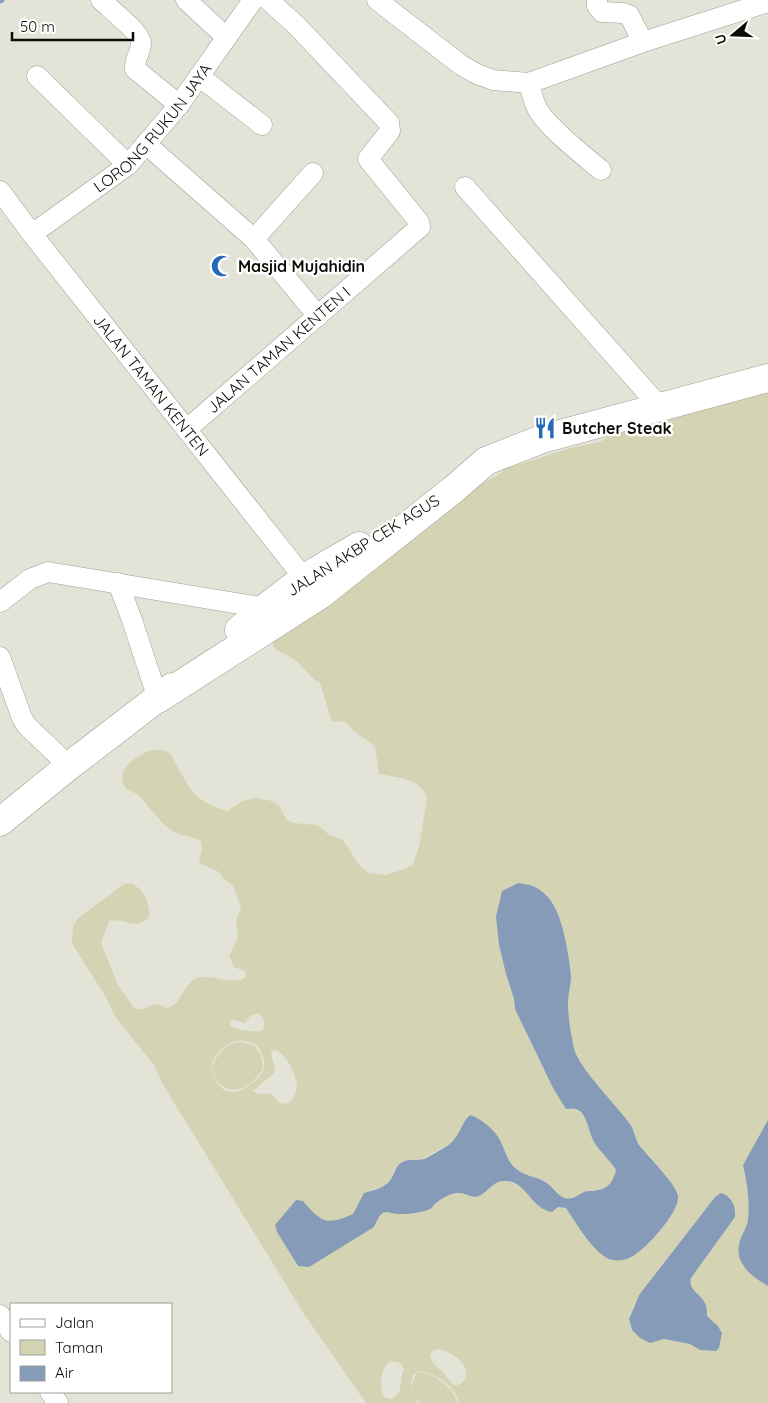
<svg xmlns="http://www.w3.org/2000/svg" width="768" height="1403" font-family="Quicksand,sans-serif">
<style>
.green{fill:#d4d4b4;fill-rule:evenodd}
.water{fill:#869bb7}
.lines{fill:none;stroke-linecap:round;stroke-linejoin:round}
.stream{stroke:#869bb7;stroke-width:5}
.minor-casing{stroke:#9e9e94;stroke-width:21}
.secondary-casing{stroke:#9e9e94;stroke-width:29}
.minor{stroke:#fff;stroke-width:20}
.secondary{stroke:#fff;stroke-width:28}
.labels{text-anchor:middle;stroke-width:5;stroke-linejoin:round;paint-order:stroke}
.street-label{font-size:16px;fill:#0c0c09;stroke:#fffffe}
.poi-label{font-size:16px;font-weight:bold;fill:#0c0c09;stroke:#fffffe;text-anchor:start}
</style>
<rect width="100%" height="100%" fill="#e3e3d8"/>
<g class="green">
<path d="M768,388V1120L743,1165L747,1180L749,1217L745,1231L739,1245L742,1265L759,1281L768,1286V1403H459C455,1386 436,1373 419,1371L413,1375L411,1383L418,1403H366L304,1314L162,1083L154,1065L116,1018L107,999L73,945L72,942L73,927L77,919L124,884L131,883C145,891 148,899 150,915C137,933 126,917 109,921L101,943L118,985L134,1008C147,1015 149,997 166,1008L173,1006C181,999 184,988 192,981C206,969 230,988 246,977L245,971L234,967L229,956L238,937L236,921L241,907L233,886L223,878L219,872L199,863L202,849L201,841C193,836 187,837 179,834C160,827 151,805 135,793C131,791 128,791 125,787C111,768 151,742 168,752C173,756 175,763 178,768C194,795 196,801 227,811L242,801L257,798L272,801L279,805L286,819L293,823L316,825L323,829L328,834L343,840L360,866L369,873L386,875L407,868L413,864L419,847L427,799C422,778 398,778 379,774L375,746L351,729L347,723L340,721L332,722L320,683C310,678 305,668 296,661C289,654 281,655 273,646V639L454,498L498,475L507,468L571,448L600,442L609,436L657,423ZM518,883C552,885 560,914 566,942C568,955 571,967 571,980C570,987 568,995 568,1002C568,1016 571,1034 574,1047C578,1065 617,1108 629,1124C634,1130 634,1138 639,1144C646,1154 677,1185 678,1195C681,1215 633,1266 613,1260C610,1260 607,1256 604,1254C588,1241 578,1225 566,1208L558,1207L545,1211C534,1201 521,1183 507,1181C493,1180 491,1189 481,1195C473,1200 467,1193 459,1193C452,1192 440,1199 435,1204C432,1206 434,1207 430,1209C423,1212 410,1214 403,1214C385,1215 385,1204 374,1227L298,1267L276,1229L312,1213C326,1225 338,1221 353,1214L364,1193L388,1184L392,1177L394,1170L407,1160L422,1159L448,1145L455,1140L459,1134L464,1121L502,1144L507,1158L518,1171L547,1182L563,1198L574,1199L586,1191L605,1188L611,1185L617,1170L613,1164L597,1147L590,1133L585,1118L580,1112L573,1108L553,1088L515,1009L514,999L506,974L499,945L496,917L509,887ZM258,1013C264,1017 266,1025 262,1031C253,1032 237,1031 230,1025L231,1021L233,1020L245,1023L250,1016ZM236,1041C242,1040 250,1041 255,1044C261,1049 266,1062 264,1069C259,1081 240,1095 227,1091C223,1090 221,1087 218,1084C203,1067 217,1046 236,1041ZM274,1050C285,1050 297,1076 297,1086C297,1092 293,1100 288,1104L280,1103C271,1093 272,1092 258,1094L253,1091L274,1073L275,1070L271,1052ZM728,1196C734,1202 735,1209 735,1217L691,1278C689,1289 696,1292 703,1299C707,1304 706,1310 707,1316L718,1326L722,1332L716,1351L700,1350L690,1344L664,1339L650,1342L640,1338L632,1330L629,1319L630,1314L639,1295L715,1197ZM440,1349C448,1351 464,1360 466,1370C467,1372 466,1375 466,1378C452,1394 451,1380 442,1371C436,1366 431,1363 430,1355L433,1350ZM390,1361L401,1363L404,1370C398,1381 405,1393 391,1399L384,1397C379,1385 380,1370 390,1361Z"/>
<path d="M240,1042L254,1045L261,1055L263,1068C254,1085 233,1099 218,1082C214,1078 212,1074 212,1068C217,1054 224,1044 240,1042Z"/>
<path d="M419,1372C436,1374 452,1387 458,1403H420C413,1393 408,1381 419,1372Z"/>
</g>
<g class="water">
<path d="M518,883C552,885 560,915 566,942C568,955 571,967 571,980C570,988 568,995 568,1003C568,1017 571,1034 574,1048C578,1067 617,1106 630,1124C634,1130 635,1138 639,1145C647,1155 677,1185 678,1196C680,1212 645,1250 631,1257C626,1260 619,1261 613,1260C596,1258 575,1221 566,1208L558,1207L552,1212C532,1210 527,1183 507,1181C493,1180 491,1189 481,1195C473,1200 467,1193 459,1193C452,1192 440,1199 435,1204C432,1206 434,1207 430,1209C424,1212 410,1214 403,1214C385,1215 384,1204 374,1227L309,1267L298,1266L277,1232L275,1225L296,1200L303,1201C321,1222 326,1226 353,1214L364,1193C373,1190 386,1188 391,1179C395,1173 395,1167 401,1163C408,1158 416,1161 424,1159C431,1156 440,1150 447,1146C460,1138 460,1124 470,1115C482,1119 495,1130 501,1142C505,1151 507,1159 513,1166C522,1176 537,1176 547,1183C553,1187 558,1196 565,1198C575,1201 580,1191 589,1191C606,1190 612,1186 616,1170C610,1160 600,1152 594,1142C589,1133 588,1120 581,1112C576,1108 572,1108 566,1109L553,1088L515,1009L514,999L506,974L499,945L496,917L502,891Z"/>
<path d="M768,1120V1286C753,1278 735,1264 739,1245C740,1236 747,1229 748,1219C750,1204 747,1181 743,1165Z"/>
<path d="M721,1193C732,1196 736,1207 735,1217L691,1278C688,1291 700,1293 705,1303C707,1307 707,1311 707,1316L718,1326L722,1333L719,1348L716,1351L700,1350L690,1344L664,1339L650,1343L640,1338L632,1330L629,1319L639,1295L715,1197Z"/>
</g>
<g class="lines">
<path class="stream" d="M0,1L2,0"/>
<g class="minor-casing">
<g id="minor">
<path d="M101,0C109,8 141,33 141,43C141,52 134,60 135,69L179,105"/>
<path d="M186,0L226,37"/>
<path d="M377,0L461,65L477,74L493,80L529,83L643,42L768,2"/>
<path d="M597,0V6L602,12L623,13L629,15L643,42"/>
<path d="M37,76L128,165"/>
<path d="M199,76L262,125"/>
<path d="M529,83C531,91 533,99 536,106C544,125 584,156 601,170"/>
<path d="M146,144L254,239L318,316"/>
<path d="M465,187L660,407"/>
<path id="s1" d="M0,191L32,234L304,578"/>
<path id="s2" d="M32,234L128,165L179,105L253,0"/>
<path d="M254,239L313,173"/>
<path id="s3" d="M187,429L420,227L419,222L368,159L390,131L389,123L296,25L268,0"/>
<path d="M118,583L132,620L158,699"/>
<path d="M0,602L30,579L48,572L265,608"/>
<path d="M0,657L22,718L27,726L69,766"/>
<path d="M0,1315L11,1332"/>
<path d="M50,1392L58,1403"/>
</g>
</g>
<g class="secondary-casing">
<g id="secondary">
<path d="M239,630L265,608L304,578L359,546"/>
<path d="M158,699L320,595L454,489L486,461L542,439L768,378"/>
<path d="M0,822L69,766L172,687"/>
</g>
</g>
<use href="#minor" class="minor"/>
<use href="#secondary" class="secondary"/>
</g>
<defs>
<g id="mosque-bare" transform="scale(1.725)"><path d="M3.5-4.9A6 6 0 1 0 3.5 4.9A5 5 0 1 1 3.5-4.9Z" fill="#2569ba" stroke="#fffffe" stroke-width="2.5" paint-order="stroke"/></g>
<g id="restaurant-bare" transform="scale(1.725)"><path d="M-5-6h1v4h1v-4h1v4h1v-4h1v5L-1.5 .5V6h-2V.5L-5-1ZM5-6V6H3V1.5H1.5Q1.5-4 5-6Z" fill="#2569ba" stroke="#fffffe" stroke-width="2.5" paint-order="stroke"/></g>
</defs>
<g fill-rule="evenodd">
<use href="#mosque-bare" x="222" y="266"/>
<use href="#restaurant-bare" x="545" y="428"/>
</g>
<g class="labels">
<g class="street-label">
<text dy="6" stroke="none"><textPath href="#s2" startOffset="162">LORONG RUKUN JAYA</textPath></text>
<text dy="6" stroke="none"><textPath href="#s3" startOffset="121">JALAN TAMAN KENTEN I</textPath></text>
<text dy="6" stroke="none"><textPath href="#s1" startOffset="246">JALAN TAMAN KENTEN</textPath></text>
<text transform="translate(363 545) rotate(-32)" y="6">JALAN AKBP CEK AGUS</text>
</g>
<g class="poi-label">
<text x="238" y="272">Masjid Mujahidin</text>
<text x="562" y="434">Butcher Steak</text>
</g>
</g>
<rect x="10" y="1303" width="162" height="90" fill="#fffffe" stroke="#9e9e9c"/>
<rect x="20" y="1319" width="25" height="8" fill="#ffffff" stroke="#9e9e9c"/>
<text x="55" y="1328" font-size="15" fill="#0c0c09">Jalan</text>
<rect x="20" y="1340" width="25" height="15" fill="#d4d4b4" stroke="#9e9e9c"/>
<text x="55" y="1353" font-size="15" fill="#0c0c09">Taman</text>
<rect x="20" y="1366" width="25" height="15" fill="#869bb7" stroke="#9e9e9c"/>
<text x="55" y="1378" font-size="15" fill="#0c0c09">Air</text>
<g transform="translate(733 35) rotate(251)" stroke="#fffffe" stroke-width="4" paint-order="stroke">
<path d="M0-4L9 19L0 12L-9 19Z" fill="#0c0c09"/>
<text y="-8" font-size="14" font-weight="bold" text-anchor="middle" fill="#0c0c09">U</text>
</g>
<path d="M12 32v8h121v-8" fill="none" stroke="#0c0c09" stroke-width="2.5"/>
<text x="20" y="32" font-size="15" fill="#0c0c09" stroke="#fffffe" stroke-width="4" paint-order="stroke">50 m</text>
</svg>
